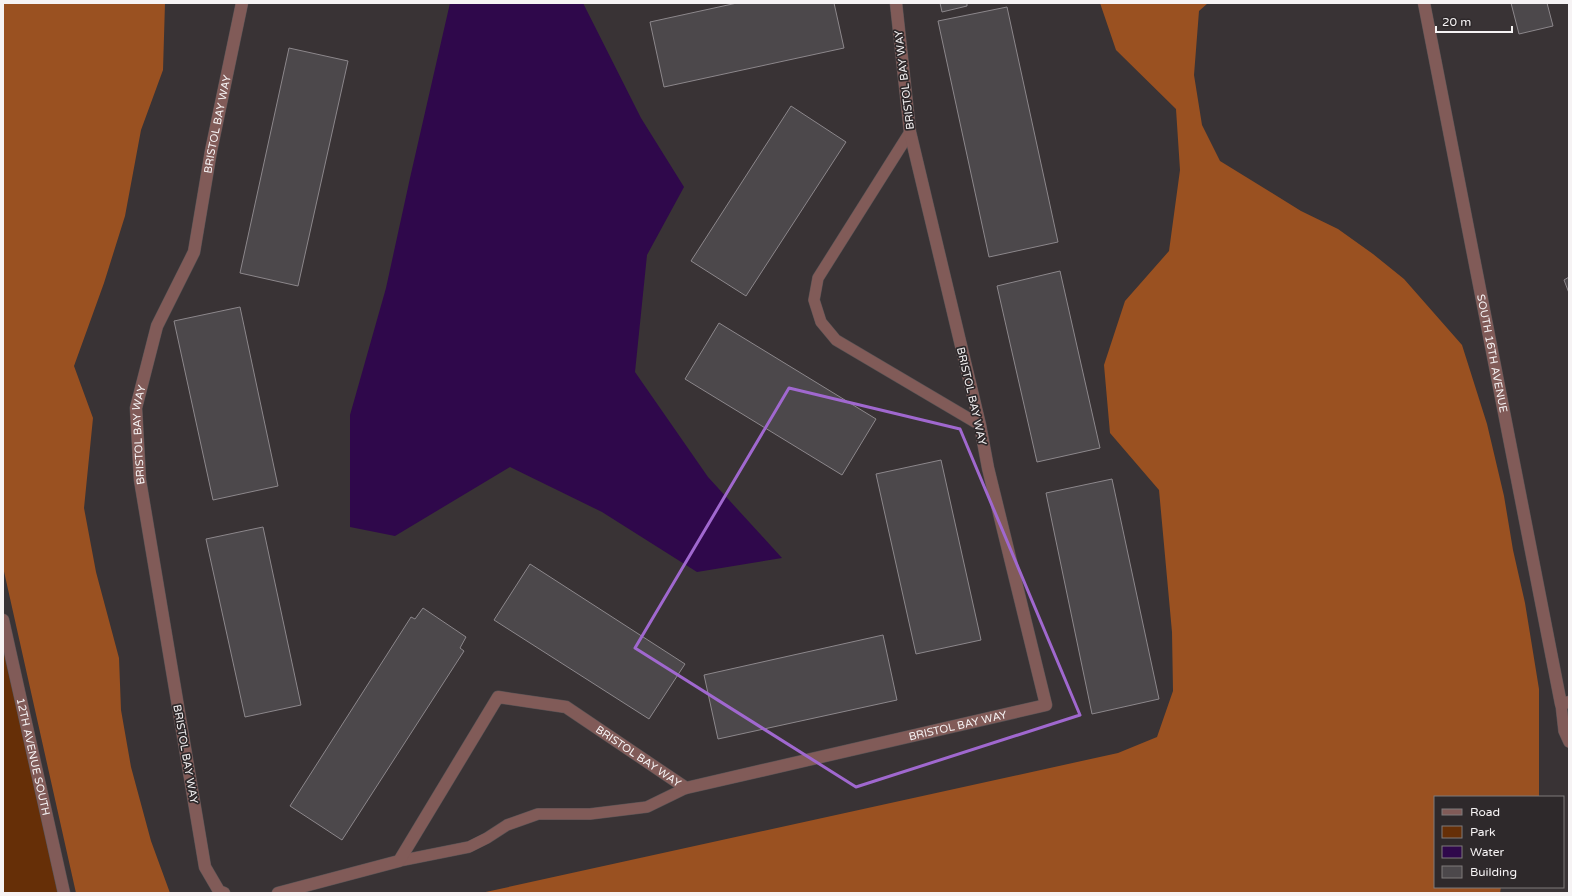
<svg xmlns="http://www.w3.org/2000/svg" width="1572" height="896" font-family="'Varela Round',sans-serif">
<style>
.green{fill:#662f07}
.forest{fill:#9a5121}
.water{fill:#2f084b}
.building{fill:#4c484b;stroke:#8c878b}
.lines{fill:none;stroke-linecap:round;stroke-linejoin:round}
.service-casing{stroke:#575254;stroke-width:12}
.minor-casing{stroke:#575254;stroke-width:13}
.service{stroke:#815b58;stroke-width:11}
.minor{stroke:#815b58;stroke-width:12}
.marked{fill:none;stroke:#a068cf;stroke-width:3;stroke-linejoin:round}
.labels{text-anchor:middle;stroke-width:3.5;stroke-linejoin:round;paint-order:stroke}
.street-label{font-size:11px;fill:#f6f3f4;stroke:#2e292b}
</style>
<rect width="100%" height="100%" fill="#393335"/>
<path class="green" d="M3,614L68,893H3Z"/>
<g class="forest">
<path d="M3,3H165L163,70L141,130L125,216L104,283L74,366L93,418L84,508L96,572L119,658L121,710L131,767L151,841L170,893H76L3,567Z"/>
<path d="M1100,3H1208L1199,11L1194,75L1202,125L1220,161L1301,211L1338,229L1373,254L1404,279L1462,345L1487,424L1504,496L1513,550L1525,603L1539,689V797H1435V887H1501L1500,893H481L1118,753L1157,737L1173,691L1172,632L1159,490L1110,433L1104,365L1125,301L1169,251L1180,170L1176,109L1116,50Z"/>
</g>
<path class="water" d="M450,3H583L641,118L684,187L647,255L635,372L708,477L782,558L697,572L602,512L510,467L395,536L350,527V415L386,288L410,178Z"/>
<g class="building">
<path d="M737,3H834L844,48L664,87L650,22Z"/>
<path d="M940,3H967V6L942,12Z"/>
<path d="M1511,3H1547L1553,26L1519,34Z"/>
<path d="M1007,7L1058,242L989,257L938,21Z"/>
<path d="M289,48L348,61L298,286L240,273Z"/>
<path d="M791,106L846,142L746,296L691,261Z"/>
<path d="M1060,271L1100,448L1037,462L997,286Z"/>
<path d="M1569,277V293L1564,280Z"/>
<path d="M240,307L278,486L213,500L174,321Z"/>
<path d="M719,323L876,419L842,475L685,379Z"/>
<path d="M941,460L981,640L916,654L876,474Z"/>
<path d="M1112,479L1159,699L1092,714L1046,493Z"/>
<path d="M263,527L301,705L245,717L206,539Z"/>
<path d="M530,564L685,664L649,719L494,620Z"/>
<path d="M423,608L466,637L460,648L464,651L342,840L290,806L411,617L415,619Z"/>
<path d="M883,635L897,700L718,739L704,675Z"/>
</g>
<g class="lines">
<g class="service-casing">
<g id="service">
<path d="M910,132L818,278L814,300L821,322L836,340L980,425"/>
<path d="M1561,704L1564,731L1569,742"/>
<path d="M399,861L469,847L487,838L507,825L538,814H590L647,807L686,788"/>
</g>
</g>
<g class="minor-casing">
<g id="minor">
<path id="s1" d="M1424,3L1561,704L1569,702"/>
<path id="s2" d="M3,620L64,893"/>
<path id="s3" d="M224,893L219,891L205,867L140,480L136,408L157,326L194,252L211,151L242,3"/>
<path id="s4" d="M278,893L399,861L498,697L566,707L686,788L1046,705L988,468L980,425L910,132L896,3"/>
</g>
</g>
<use href="#service" class="service"/>
<use href="#minor" class="minor"/>
</g>
<path class="marked" d="M789,388L960,429L1080,715L856,787L635,648Z"/>
<g class="labels">
<g class="street-label">
<text transform="translate(904 80) rotate(-97)" y="4">BRISTOL BAY WAY</text>
<text dy="4" stroke="none"><textPath href="#s3" startOffset="795">BRISTOL BAY WAY</textPath></text>
<text dy="4" stroke="none"><textPath href="#s1" startOffset="357">SOUTH 16TH AVENUE</textPath></text>
<text transform="translate(972 396) rotate(77)" y="4">BRISTOL BAY WAY</text>
<text dy="4" stroke="none"><textPath href="#s3" startOffset="471">BRISTOL BAY WAY</textPath></text>
<text dy="4" stroke="none"><textPath href="#s4" startOffset="809">BRISTOL BAY WAY</textPath></text>
<text transform="translate(186 754) rotate(80)" y="4">BRISTOL BAY WAY</text>
<text dy="4" stroke="none"><textPath href="#s2" startOffset="140">12TH AVENUE SOUTH</textPath></text>
<text dy="4" stroke="none"><textPath href="#s4" startOffset="473">BRISTOL BAY WAY</textPath></text>
</g>
</g>
<rect width="1572" height="896" fill="none" stroke="#f6f3f4" stroke-width="8"/>
<rect x="1434" y="796" width="130" height="92" fill="#2e292b" stroke="#7e7a7b"/>
<rect x="1442" y="809" width="20" height="6" fill="#815b58" stroke="#7e7a7b"/>
<text x="1470" y="816" font-size="12" fill="#f6f3f4">Road</text>
<rect x="1442" y="826" width="20" height="12" fill="#662f07" stroke="#7e7a7b"/>
<text x="1470" y="836" font-size="12" fill="#f6f3f4">Park</text>
<rect x="1442" y="846" width="20" height="12" fill="#2f084b" stroke="#7e7a7b"/>
<text x="1470" y="856" font-size="12" fill="#f6f3f4">Water</text>
<rect x="1442" y="866" width="20" height="12" fill="#4c484b" stroke="#7e7a7b"/>
<text x="1470" y="876" font-size="12" fill="#f6f3f4">Building</text>
<path d="M1436 26v6h76v-6" fill="none" stroke="#f6f3f4" stroke-width="2"/>
<text x="1442" y="26" font-size="12" fill="#f6f3f4" stroke="#2e292b" stroke-width="3" paint-order="stroke">20 m</text>
</svg>
